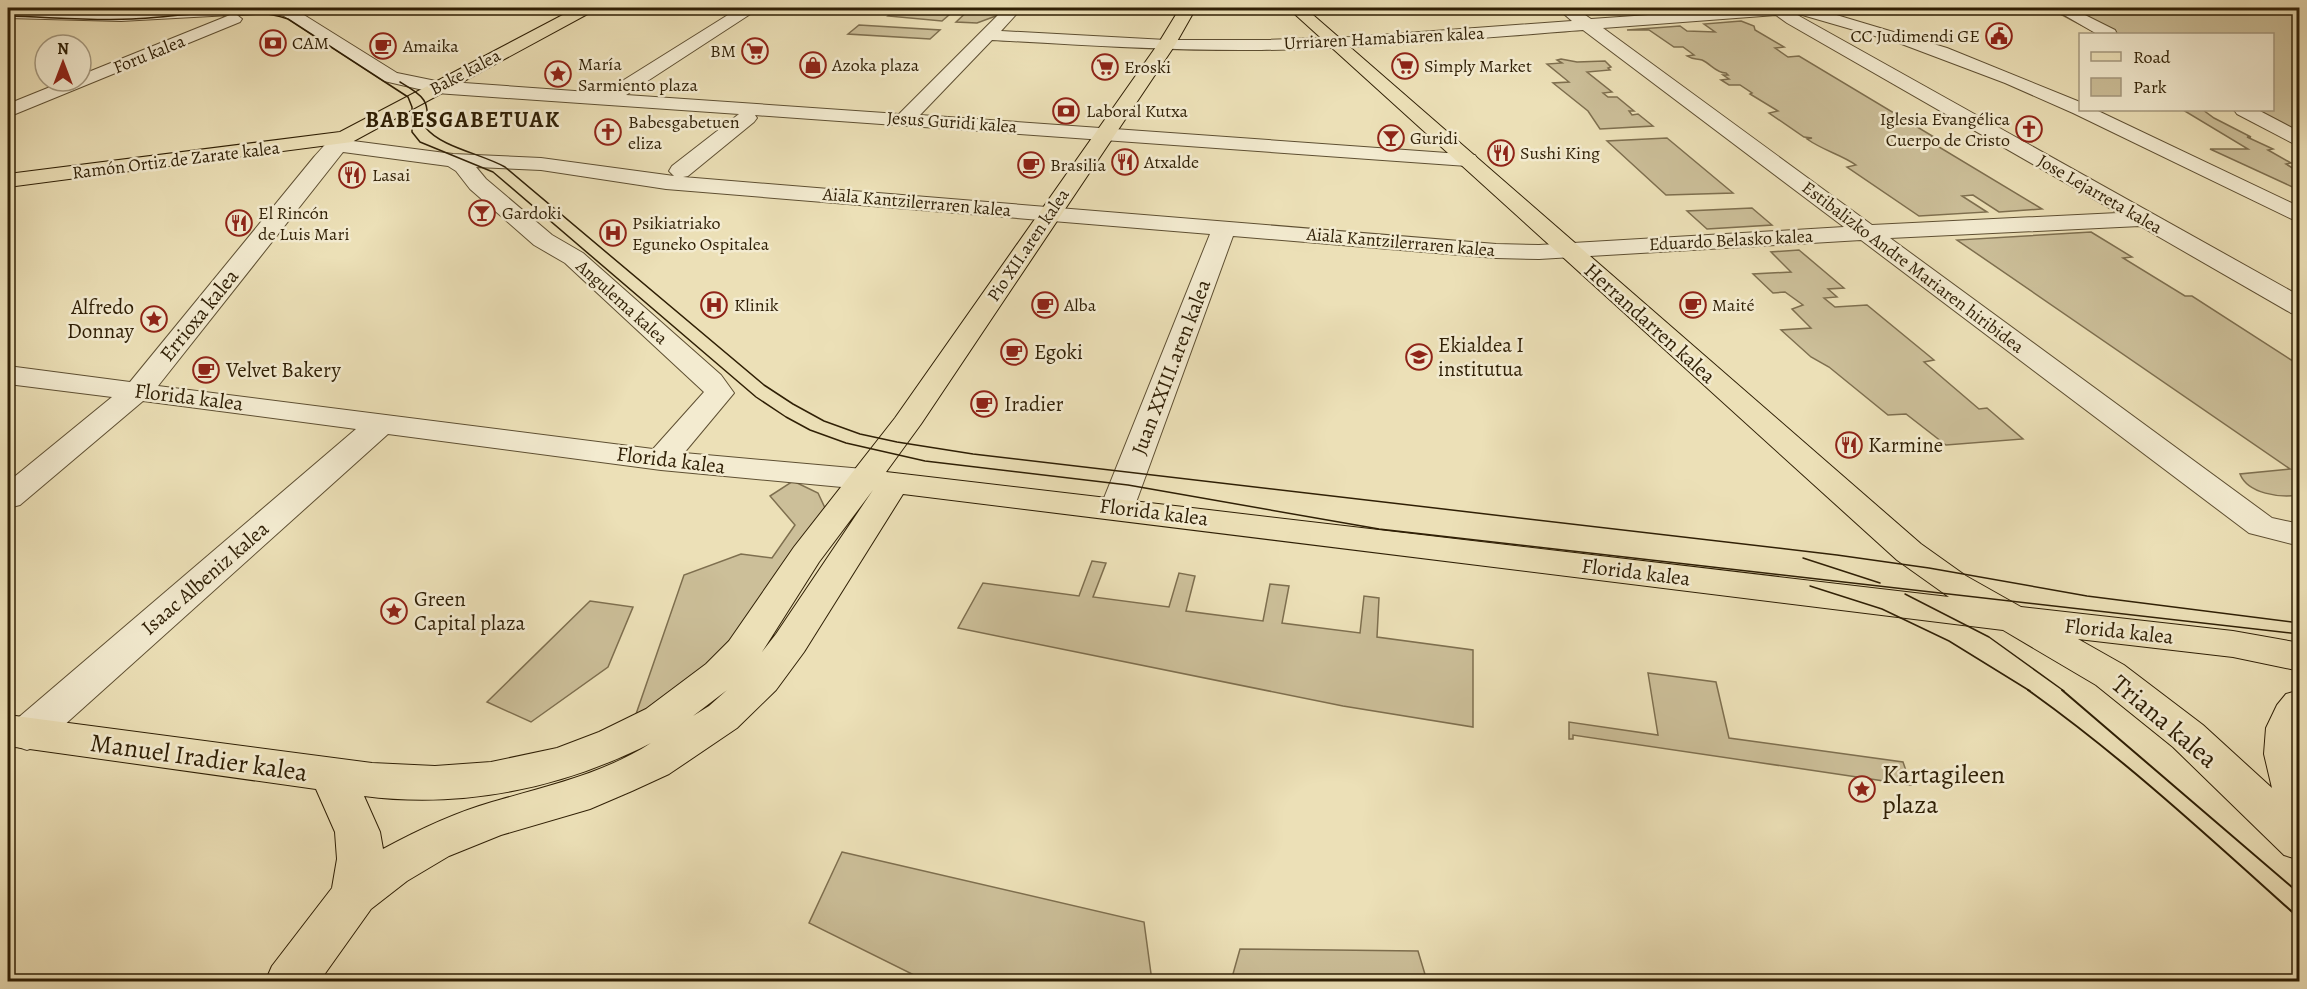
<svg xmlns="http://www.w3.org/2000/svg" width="2307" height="989" font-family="Alegreya,serif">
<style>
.green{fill:#ccbf99;stroke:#7e6f4f;stroke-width:1.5}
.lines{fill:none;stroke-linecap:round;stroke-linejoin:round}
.minor-casing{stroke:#5e4f32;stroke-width:2}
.major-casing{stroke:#2f1f05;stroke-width:2}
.minor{fill:#f3ebd0;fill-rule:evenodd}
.major{fill:#ece0b7;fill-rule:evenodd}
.tram-far1{stroke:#2f1f05;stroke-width:1.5}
.tram{stroke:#2f1f05;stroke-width:2}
.labels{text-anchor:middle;stroke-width:5;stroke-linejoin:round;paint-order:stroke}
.far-poi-label{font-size:18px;fill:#2f1f05;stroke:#f3ebd0;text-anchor:start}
.far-street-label{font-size:18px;fill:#2f1f05;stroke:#f3ebd0}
.poi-label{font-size:21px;fill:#2f1f05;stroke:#f3ebd0;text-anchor:start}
.street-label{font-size:21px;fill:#2f1f05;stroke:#f3ebd0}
.far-district-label{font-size:22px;font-weight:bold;letter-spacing:1.5px;fill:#2f1f05;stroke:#f3ebd0}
.near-street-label{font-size:26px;fill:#2f1f05;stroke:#f3ebd0}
.near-poi-label{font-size:26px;fill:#2f1f05;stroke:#f3ebd0;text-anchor:start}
</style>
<rect width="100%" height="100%" fill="#ece0b7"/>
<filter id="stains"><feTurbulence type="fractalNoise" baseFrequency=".00333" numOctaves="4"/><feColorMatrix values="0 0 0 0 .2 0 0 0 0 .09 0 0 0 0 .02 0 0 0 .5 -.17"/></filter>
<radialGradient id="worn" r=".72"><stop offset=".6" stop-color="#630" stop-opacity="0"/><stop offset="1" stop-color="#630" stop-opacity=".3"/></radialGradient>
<g class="green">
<path d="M898,8H957L942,21L888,16Z"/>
<path d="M971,8H994L990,12L1004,13L977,23L956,22Z"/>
<path d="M2049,8H2288L2299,12V146L2233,110H2272V34H2098Z"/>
<path d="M1741,21L1754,26L1755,30L1784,47L1775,48L1788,57L1799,56L1934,137L1924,138L2042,209L1999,212L1973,195L1962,196L1987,212L1919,216L1847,167L1856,165C1840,154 1824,151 1807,139L1812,138L1804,137L1769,113L1778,111L1750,94L1752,93L1740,85H1729L1721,80L1729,79L1723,75H1728L1726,73C1716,73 1711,64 1702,60C1697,58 1693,60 1687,56L1694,55L1683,47H1674L1649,30H1627L1680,26L1687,31L1715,32L1704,24Z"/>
<path d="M859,25L940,30L930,39L848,34Z"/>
<path d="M1561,59L1577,62L1605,61L1611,67L1608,68L1610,70L1587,72L1612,92L1603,93L1608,97H1617L1634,111H1629L1632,115L1638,114L1653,126L1600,129L1588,111L1553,83L1569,82L1547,64L1562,63L1557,60Z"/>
<path d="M2183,110H2203L2214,118L2251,137H2247L2273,149L2268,150L2291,163L2286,164L2299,172V190L2210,149H2248Z"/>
<path d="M1667,138L1733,193L1666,195L1607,141Z"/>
<path d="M1752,208L1772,225L1707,229L1687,211Z"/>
<path d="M2091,232L2132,257L2123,258L2185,296H2192L2299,365V495C2280,498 2248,494 2240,474L2290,469L1957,240Z"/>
<path d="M1799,250L1844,288L1828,289L1837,297L1824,298L1835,307L1867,305L1934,360L1924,362L1979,409L1987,408L2023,439L1946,445L1906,414L1888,415L1829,367L1811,357L1781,330L1811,328L1792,309L1803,305L1785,292L1773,293L1753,274L1791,272L1771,252Z"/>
<path d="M793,481L818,493L825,508L735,634L712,661L635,717L684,575L741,554L772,558L795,525L770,496Z"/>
<path d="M1092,561L1106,563L1093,597L1169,607L1179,573L1195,576L1186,611L1263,621L1270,584L1289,586L1282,623L1360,633L1364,596L1379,598L1377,637L1473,650V727L1343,706L958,628L983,583L1079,596Z"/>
<path d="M590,601L633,607L608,667L531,722L487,702Z"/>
<path d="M1648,673L1716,682L1729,738L1903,762L1911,785L1573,735V739H1569V722L1658,735Z"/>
<path d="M842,852L1144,922L1152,981H926L809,923Z"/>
<path d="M1240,949L1418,951L1427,981H1231Z"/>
</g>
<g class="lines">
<g class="minor-casing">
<g id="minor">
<path d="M8,8L121,11L191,8H289L296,10L397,73L436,81L603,93L739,8H757L755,11L626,95L899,114L1005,8H1022L1001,31L1166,40H1262L1352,37L1572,21L1557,8H1575L1591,19L1749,8H1813L1947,48L2080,102V110H2096L2300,207V223L2073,113L2005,83L1899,43L1792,12L2300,296V315L2291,313L2140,226L1890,238L2272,518L2300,524V546L2249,533L1861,240L1539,259L1496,258L1233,236L1134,508L1129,515L1117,518L1105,515L1100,508L1210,234L666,189L541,170L476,167L486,179L552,235L583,253L721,375L734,393L684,453L863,469L874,472L879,479L874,486L863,489L661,470L388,434L42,745L27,750L12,745L8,732L12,723L356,429L143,401L20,505L8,508V482L112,397L8,384V366L130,382L314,157C325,146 335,129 352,134L355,138L353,141L453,154L541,158L674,176L669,171L672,166L739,114L436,93L384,81L284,16L272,13L237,15L242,19L240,22L8,117V104L65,81H81V75L230,15L121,21L8,18ZM1776,15L1787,23L2118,213L1872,225L1603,28ZM1583,30L1844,227L1539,245L1496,244L683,177L688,176L754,122L757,118L755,115L1467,166L1475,165L1478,160L1475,155L920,115L992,40C1081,45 1171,51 1261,50C1368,49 1476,38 1583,30ZM343,152L448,166L456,171L470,189L534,245L565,263L704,392L653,449L158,386Z"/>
<path d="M2052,8H2071L2115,30L2117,34H2097Z"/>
<path d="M2288,8H2300V14L2290,11Z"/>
<path d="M2234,110H2258L2300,132V147L2237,114Z"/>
</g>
</g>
<g class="major-casing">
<g id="major">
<path d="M576,8H595L593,11L352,142L8,187V174L340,132Z"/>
<path d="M1180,8H1196L1175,45L921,424L886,472L1949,597L1897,560L1288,8H1305L1921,544L1966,576L2021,607L2233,631L2300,643V671L2233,657L2078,639L2124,665L2203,725L2272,788L2264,754L2266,728L2277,705L2286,694L2300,690V860L2284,855L2173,747L2096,685L2003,630L903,494L804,652L776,690L737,728L669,774L632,791L590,809L501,835L449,856L407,881L371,909L319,982H265L272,966L332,888L337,859L335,832L316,789L8,746V715L372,763L435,766L491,762L557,748L599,732L646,709L706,664L729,641L794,547L895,418L1158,44ZM873,490L776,634L762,652L819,562ZM727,690L709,706L693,716ZM651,743C603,774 547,786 492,802C454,813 418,830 383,849L380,832L364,796C462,809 563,788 651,743Z"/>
</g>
</g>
<use href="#minor" class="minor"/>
<use href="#major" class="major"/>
<g class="tram-far1">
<path d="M8,16C49,17 91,21 132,19C185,17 237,3 288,19L408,97L412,107V132L420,142L493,172L756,397L786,417L810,430L846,443L925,461L1128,485L1379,529L2300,634"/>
<path d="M400,82C423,96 431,100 426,128C441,147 482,154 505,167L764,385L793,404L824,421L860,434L897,442L973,454L1837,555L1929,568L2087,596L2300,623"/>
<path d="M1803,558L1880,583"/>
<path d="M1810,586L1882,609L1949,641L2030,691"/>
<path d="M1905,594L1989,637L2064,691"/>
</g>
<g class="tram">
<path d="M2028,690C2125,759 2212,840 2300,919"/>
<path d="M2062,690L2300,894"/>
</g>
</g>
<defs>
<g id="civic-ring" transform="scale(1.35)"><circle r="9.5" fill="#f3ebd0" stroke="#8f2418" stroke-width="1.5"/><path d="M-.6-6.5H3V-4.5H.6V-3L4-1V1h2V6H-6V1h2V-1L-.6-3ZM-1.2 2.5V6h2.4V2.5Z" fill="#8f2418"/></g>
<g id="bank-ring" transform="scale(1.35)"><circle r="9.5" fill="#f3ebd0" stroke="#8f2418" stroke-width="1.5"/><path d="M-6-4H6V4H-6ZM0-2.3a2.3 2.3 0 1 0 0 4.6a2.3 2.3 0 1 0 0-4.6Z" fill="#8f2418"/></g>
<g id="cafe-ring" transform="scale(1.35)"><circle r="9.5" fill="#f3ebd0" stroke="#8f2418" stroke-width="1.5"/><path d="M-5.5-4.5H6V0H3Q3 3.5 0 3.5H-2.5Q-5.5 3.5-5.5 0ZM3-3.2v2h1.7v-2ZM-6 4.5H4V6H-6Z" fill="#8f2418"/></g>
<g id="supermarket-ring" transform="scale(1.35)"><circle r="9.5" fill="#f3ebd0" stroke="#8f2418" stroke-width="1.5"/><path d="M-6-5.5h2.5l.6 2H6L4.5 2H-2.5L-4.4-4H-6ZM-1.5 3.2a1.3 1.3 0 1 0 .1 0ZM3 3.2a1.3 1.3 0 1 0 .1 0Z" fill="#8f2418"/></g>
<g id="shop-ring" transform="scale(1.35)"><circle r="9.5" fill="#f3ebd0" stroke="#8f2418" stroke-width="1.5"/><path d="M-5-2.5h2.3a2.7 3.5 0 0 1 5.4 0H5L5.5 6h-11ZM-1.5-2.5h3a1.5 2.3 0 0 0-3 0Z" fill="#8f2418"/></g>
<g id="sight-ring" transform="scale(1.35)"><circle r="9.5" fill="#f3ebd0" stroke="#8f2418" stroke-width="1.5"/><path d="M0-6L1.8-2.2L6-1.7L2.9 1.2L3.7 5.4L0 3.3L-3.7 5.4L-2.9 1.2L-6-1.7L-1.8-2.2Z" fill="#8f2418"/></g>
<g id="church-ring" transform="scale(1.35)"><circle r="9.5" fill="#f3ebd0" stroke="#8f2418" stroke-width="1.5"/><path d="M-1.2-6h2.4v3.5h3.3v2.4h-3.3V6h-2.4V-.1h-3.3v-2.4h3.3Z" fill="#8f2418"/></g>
<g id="bar-ring" transform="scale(1.35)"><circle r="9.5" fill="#f3ebd0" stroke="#8f2418" stroke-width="1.5"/><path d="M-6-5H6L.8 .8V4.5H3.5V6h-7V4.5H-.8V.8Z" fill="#8f2418"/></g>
<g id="restaurant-ring" transform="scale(1.35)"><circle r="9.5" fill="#f3ebd0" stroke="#8f2418" stroke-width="1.5"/><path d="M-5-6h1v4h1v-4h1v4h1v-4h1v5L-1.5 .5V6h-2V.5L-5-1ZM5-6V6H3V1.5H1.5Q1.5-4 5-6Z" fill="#8f2418"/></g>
<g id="hospital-ring" transform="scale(1.35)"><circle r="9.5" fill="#f3ebd0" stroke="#8f2418" stroke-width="1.5"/><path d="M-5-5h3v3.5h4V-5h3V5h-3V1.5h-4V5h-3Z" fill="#8f2418"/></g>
<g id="school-ring" transform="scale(1.35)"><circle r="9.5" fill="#f3ebd0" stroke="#8f2418" stroke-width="1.5"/><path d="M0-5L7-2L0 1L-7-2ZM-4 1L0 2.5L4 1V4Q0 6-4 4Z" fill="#8f2418"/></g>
</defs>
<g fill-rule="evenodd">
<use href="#civic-ring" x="1999" y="36"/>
<use href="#bank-ring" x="273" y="43"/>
<use href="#cafe-ring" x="383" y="46"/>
<use href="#supermarket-ring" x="755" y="51"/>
<use href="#shop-ring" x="813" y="65"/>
<use href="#supermarket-ring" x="1405" y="66"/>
<use href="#supermarket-ring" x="1105" y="67"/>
<use href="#sight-ring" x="558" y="74"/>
<use href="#bank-ring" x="1066" y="111"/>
<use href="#church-ring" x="2029" y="129"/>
<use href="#church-ring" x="608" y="132"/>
<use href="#bar-ring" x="1391" y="138"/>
<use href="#restaurant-ring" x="1501" y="153"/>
<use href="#restaurant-ring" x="1125" y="162"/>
<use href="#cafe-ring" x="1031" y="165"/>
<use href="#restaurant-ring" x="352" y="175"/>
<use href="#bar-ring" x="482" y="213"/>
<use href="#restaurant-ring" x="239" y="223"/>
<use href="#hospital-ring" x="613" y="233"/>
<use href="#hospital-ring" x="714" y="305"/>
<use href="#cafe-ring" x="1045" y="305"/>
<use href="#cafe-ring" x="1693" y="305"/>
<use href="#sight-ring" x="154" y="319"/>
<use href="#cafe-ring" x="1014" y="352"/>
<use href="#school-ring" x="1419" y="357"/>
<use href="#cafe-ring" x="206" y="370"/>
<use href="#cafe-ring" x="984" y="404"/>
<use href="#restaurant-ring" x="1849" y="445"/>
<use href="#sight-ring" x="394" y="611"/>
<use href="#sight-ring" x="1862" y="789"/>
</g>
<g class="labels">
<g class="far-poi-label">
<text x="1980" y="42" text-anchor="end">CC Judimendi GE</text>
<text x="292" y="49">CAM</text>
<text x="403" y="52">Amaika</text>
<text x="736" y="57" text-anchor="end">BM</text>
<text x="578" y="70">María<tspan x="578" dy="21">Sarmiento plaza</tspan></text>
<text x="832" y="71">Azoka plaza</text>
<text x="1424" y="72">Simply Market</text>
<text x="1124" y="73">Eroski</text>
<text x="1086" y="117">Laboral Kutxa</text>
<text x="2010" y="125" text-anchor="end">Iglesia Evangélica<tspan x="2010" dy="21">Cuerpo de Cristo</tspan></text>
<text x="628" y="128">Babesgabetuen<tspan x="628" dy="21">eliza</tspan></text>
<text x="1410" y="144">Guridi</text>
<text x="1520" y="159">Sushi King</text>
<text x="1144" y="168">Atxalde</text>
<text x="1050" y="171">Brasilia</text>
<text x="372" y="181">Lasai</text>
<text x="258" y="219">El Rincón<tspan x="258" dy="21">de Luis Mari</tspan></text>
<text x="502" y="219">Gardoki</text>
<text x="632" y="229">Psikiatriako<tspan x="632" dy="21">Eguneko Ospitalea</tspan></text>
<text x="734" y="311">Klinik</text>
<text x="1064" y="311">Alba</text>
<text x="1712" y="311">Maité</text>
</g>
<g class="far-street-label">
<text transform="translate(1384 38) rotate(-3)" y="6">Urriaren Hamabiaren kalea</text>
<text transform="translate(149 54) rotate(-22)" y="6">Foru kalea</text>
<text transform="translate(465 72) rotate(-28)" y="6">Bake kalea</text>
<text transform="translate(952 122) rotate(4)" y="6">Jesus Guridi kalea</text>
<text transform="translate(176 160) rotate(-7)" y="6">Ramón Ortiz de Zarate kalea</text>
<text transform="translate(2100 194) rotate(30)" y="6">Jose Lejarreta kalea</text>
<text transform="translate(917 202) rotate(5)" y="6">Aiala Kantzilerraren kalea</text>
<text transform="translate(1731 240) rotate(-3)" y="6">Eduardo Belasko kalea</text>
<text transform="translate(1401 242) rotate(5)" y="6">Aiala Kantzilerraren kalea</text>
<text transform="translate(1028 245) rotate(-56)" y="6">Pio XII.aren kalea</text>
<text transform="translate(1913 267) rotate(37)" y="6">Estibalizko Andre Mariaren hiribidea</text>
<text transform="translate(622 302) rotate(42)" y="6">Angulema kalea</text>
</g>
<g class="poi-label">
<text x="134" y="314" text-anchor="end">Alfredo<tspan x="134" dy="24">Donnay</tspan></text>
<text x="1438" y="352">Ekialdea I<tspan x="1438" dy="24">institutua</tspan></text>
<text x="1034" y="359">Egoki</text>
<text x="226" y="377">Velvet Bakery</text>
<text x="1004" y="411">Iradier</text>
<text x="1868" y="452">Karmine</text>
<text x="414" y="606">Green<tspan x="414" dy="24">Capital plaza</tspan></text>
</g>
<g class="street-label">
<text transform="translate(199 315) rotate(-51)" y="7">Errioxa kalea</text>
<text transform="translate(1650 323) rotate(42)" y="7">Herrandarren kalea</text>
<text transform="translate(1171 367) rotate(-69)" y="7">Juan XXIII.aren kalea</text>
<text transform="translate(189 397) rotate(7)" y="7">Florida kalea</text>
<text transform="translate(671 460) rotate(7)" y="7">Florida kalea</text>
<text transform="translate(1154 512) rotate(7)" y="7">Florida kalea</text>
<text transform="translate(1636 572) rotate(7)" y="7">Florida kalea</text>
<text transform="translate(205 578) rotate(-41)" y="7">Isaac Albeniz kalea</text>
<text transform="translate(2119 631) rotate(6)" y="7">Florida kalea</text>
</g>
<g class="far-district-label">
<text x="463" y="127">BABESGABETUAK</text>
</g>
<g class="near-street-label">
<text transform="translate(2165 721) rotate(40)" y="9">Triana kalea</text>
<text transform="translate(199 757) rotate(8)" y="9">Manuel Iradier kalea</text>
</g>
<g class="near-poi-label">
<text x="1882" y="783">Kartagileen<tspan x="1882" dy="30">plaza</tspan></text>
</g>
</g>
<rect width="2307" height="989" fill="none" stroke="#ece0b7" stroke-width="30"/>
<rect x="9" y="9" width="2289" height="971" fill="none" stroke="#2f1f05" stroke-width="3"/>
<rect x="15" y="15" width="2277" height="959" fill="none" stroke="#2f1f05" stroke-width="1.5"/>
<rect x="2079" y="33" width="195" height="78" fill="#f3ebd0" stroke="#a5997f" stroke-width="1.5"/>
<rect x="2091" y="52" width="30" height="9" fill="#ece0b7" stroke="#a5997f" stroke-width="1.5"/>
<text x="2133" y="63" font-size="18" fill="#2f1f05">Road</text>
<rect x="2091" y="78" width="30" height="18" fill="#ccbf99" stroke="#a5997f" stroke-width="1.5"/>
<text x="2133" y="93" font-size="18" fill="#2f1f05">Park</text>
<g transform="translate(63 63)"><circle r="28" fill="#f3ebd0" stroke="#a5997f" stroke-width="1.5"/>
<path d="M0-4.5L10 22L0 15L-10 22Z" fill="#8f2418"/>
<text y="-9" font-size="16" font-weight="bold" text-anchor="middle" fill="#2f1f05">N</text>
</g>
<rect width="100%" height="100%" filter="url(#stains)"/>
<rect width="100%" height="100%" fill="url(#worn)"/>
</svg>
